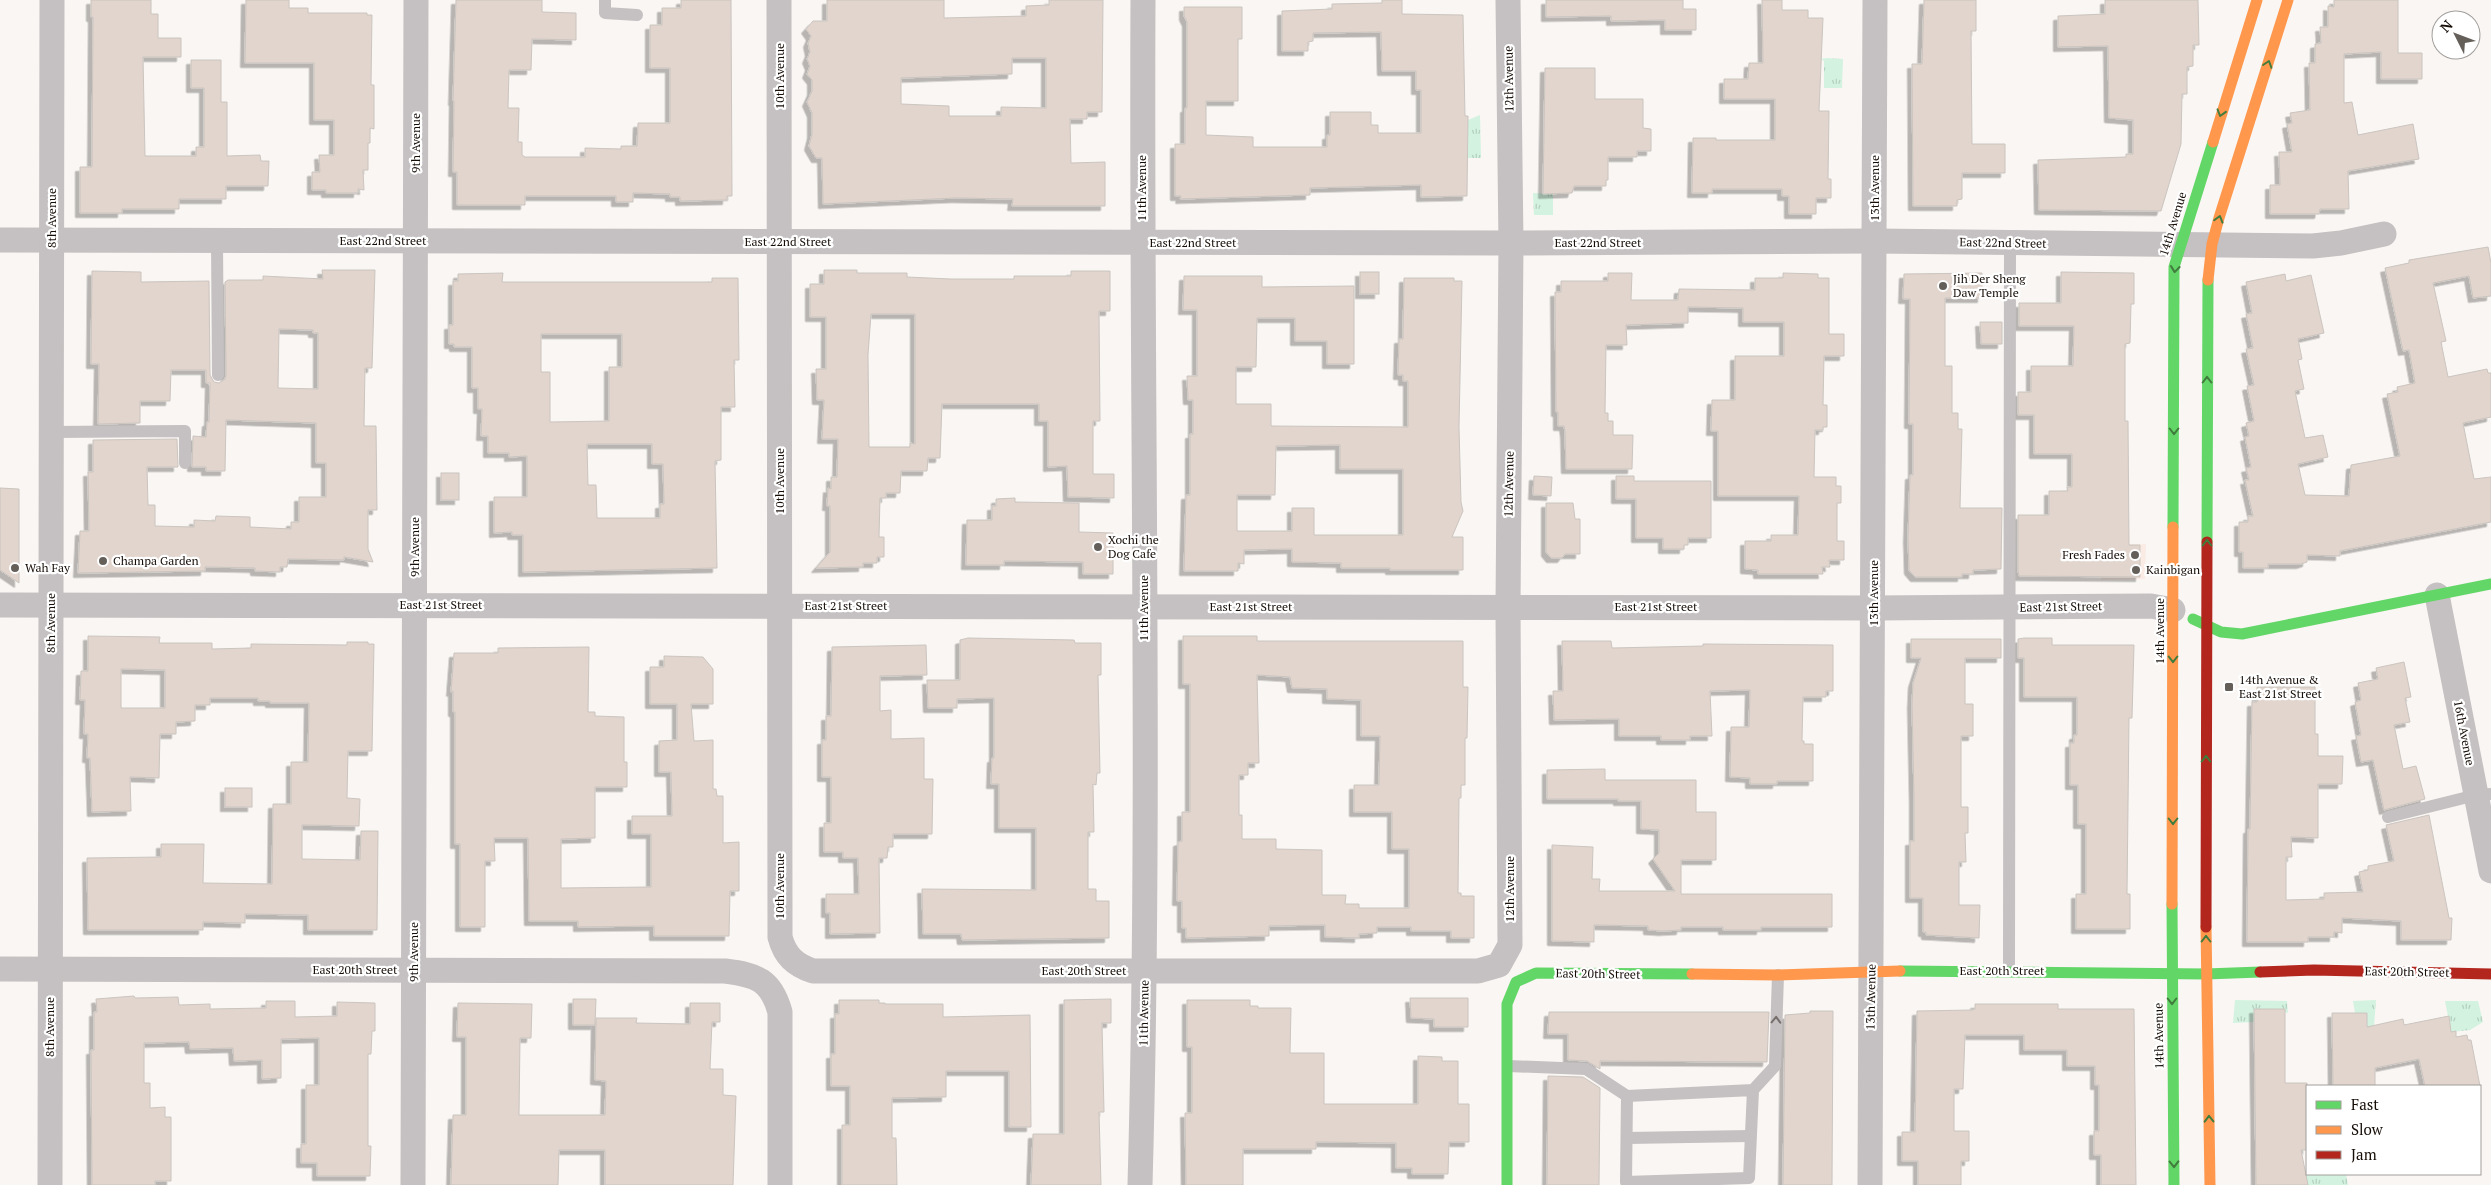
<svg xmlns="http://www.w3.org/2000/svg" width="2491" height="1185" font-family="'PT Serif',serif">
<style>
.built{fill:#faece4}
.grass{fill:url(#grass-tufts)}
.building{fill:#e1d5cd;stroke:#cbc4bf;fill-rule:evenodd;filter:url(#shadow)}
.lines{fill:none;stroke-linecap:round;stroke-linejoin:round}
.lane{stroke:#c5c0c1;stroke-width:12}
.street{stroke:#c5c0c1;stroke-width:25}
.fast{stroke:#63d668;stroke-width:11}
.slow{stroke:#ff974d;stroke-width:11}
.jam{stroke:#b3261e;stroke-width:11}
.oneway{stroke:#407c3c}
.oneway2{stroke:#766f6d}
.poi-dot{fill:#655f5a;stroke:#fff;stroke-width:2}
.labels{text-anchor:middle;stroke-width:4.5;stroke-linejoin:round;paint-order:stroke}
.street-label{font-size:12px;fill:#160d07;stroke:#fff}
.poi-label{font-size:12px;fill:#160d07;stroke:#fff;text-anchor:start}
</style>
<defs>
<pattern id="grass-tufts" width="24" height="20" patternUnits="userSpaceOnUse" patternTransform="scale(1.25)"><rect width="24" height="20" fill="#d3f3e0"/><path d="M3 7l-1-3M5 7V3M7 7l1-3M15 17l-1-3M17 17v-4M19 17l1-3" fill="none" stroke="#b4cfbf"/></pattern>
<filter id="shadow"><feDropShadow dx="-4.5" dy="4.5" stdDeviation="0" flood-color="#0004"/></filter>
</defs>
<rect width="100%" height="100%" fill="#f9f6f3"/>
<path class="built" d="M2146,544L2145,579L2101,580L2102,545Z"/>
<g class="grass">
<path d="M1827,58L1843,59L1842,88H1824V61L1821,59Z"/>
<path d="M1480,115L1481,158H1468V120Z"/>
<path d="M1533,193L1553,194V215H1534Z"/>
<path d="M2235,1000L2287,1001L2288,1013L2285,1012V1009H2255L2254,1022L2233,1023Z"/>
<path d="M2376,1000L2372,1051L2367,1065V1013H2355L2353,1001Z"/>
<path d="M2445,1001H2478L2483,1022L2470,1030L2451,1032Z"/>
<path d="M2307,1172V1174H2346L2348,1185H2308L2303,1173Z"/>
</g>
<g class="building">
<path d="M91,0H151V14H158V38H181V57H143L145,156H196V147H204V88H191V60H221V102H227V156L260,155L261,161H269L268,186H226V199H179V209H122V213H80V167H92L93,17H91Z"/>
<path d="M246,0H289V8H308V13H367V15H372L371,85H374V129L370,128V143H368V170H363L364,190L358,189V193H326V190H312V172H320L319,155H334V120H314V63H245Z"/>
<path d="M456,0H542V12L576,13V40L532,39L531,70H509L508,108H519L518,142H522V155L525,157H585V148L621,149V146H637L638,123H670V68H650V25H662V8H681V0H731L732,196H727V200L680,201V197H670V194L633,193V202H616V196H525V205H457V172H453L454,101H453Z"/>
<path d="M827,0H944V18L1026,16V6L1049,5V0H1103L1102,112H1087V119H1070L1071,163L1105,162V206H1012L1013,199L956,198L823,204L822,158H816L809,146L812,134V113L807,102L812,91V80L807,74L810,66L807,59L810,52L808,43L811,36L806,29L813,21H827ZM1012,58H1046V108L1001,107V116H949V106L901,104V78L1012,74Z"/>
<path d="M1382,0H1402V14L1463,15L1465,116H1468L1467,196L1421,197V185L1310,188V195L1180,199L1181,196H1175V144H1185V108H1187V22L1184,16V7H1242V39H1238V101H1206V135L1253,137V147H1327V135H1330V112H1371V125H1378V133H1421V90H1416V71H1382L1381,32L1313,33V41L1308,42V51H1282V11L1332,9V4L1382,3Z"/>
<path d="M1546,0H1683V9H1696V30H1665V20L1611,21V16L1546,17Z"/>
<path d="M1762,0H1782V10H1808V18H1823L1819,111H1829L1828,179H1831V198H1816V214H1789V196H1782V189H1712V193H1692L1693,138H1716V140H1775V99H1724V79H1748L1749,63H1763Z"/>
<path d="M1924,0H1976V31H1971L1972,144H2005V173H1962V199L1957,200V206H1913L1912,64H1922Z"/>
<path d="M2105,0H2198L2199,45H2193V66L2187,67V94H2182L2181,144L2161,211L2039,210L2038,160L2126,157V154H2133V120L2109,118L2108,46L2058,47V16L2105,14Z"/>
<path d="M2334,0H2398V53H2422V79H2381V52L2344,54V103L2352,102L2358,135L2413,124L2419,159L2348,171L2349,209H2320L2319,214H2270V185H2280L2279,152H2292L2287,124L2292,123L2290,113L2310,110L2309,63H2315V44L2321,43L2320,27H2328V6L2334,7Z"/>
<path d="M1545,68H1595V99H1643V128L1651,129V151H1637V157H1608V180H1606V186H1574L1572,193L1543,194Z"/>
<path d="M2488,247L2491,263V296L2473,298L2469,276L2433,283L2446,341L2441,342L2448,377L2487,369L2488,373H2491V417L2463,423L2474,479L2491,477V522L2340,551V556L2307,555V562L2301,564H2268V568H2243V552H2239V522H2248V516H2253L2245,480H2249L2246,468L2251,467L2245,437L2249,436L2246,423L2254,421L2247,386L2254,385L2246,349L2253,348L2246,314L2252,313L2246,282L2285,274L2286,281L2311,275L2324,333L2298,339L2302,359L2298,360L2304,389L2295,391L2305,438L2323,435L2328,457L2298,464L2305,495L2349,496L2351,465L2400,456L2387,394L2398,392L2397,387L2415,383L2409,350L2403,351L2385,268L2409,263V260Z"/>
<path d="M322,270H375L372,368H365L364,426H376L377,510H368V549L373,562L344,557V560L288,559L287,567H280V572L255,571V568L205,567V571L78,573L80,531H89L88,472H93V440L177,439L178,467H147L148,505H155V526L194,527V520L215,521L216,516L250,517V527L291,529V522H299V497H326V463H316V423L226,420L225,471H206V467H192L193,436L206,437L207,422H209L210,383H206V370H171L170,401H140V423L98,424L99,364H91L92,271L141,272V282L209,281L210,375L214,382L219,383L225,379L226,375L225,282L228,280H263V276L323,279ZM279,329L313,330V333H318V389L278,388Z"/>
<path d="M824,270H857V273H907V277L951,279H1014V276H1071V271H1110V311H1099L1100,421H1093V474H1114V498L1068,497L1067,466L1048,467V421H1039V404H942L940,458H928L927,471H901L900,493H886V498H880L879,537H884V557H877V563H863V567L816,568L830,552V506H827L828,488L831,489V477H837L838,439H822L824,400H817L816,369H826V317H810V284H824ZM871,314H915V444L910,443V447H869L868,355Z"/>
<rect x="1360" y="272" width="19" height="22"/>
<path d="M2061,272L2134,273V304H2131L2130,343L2125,344V421H2128L2129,545H2140V577L2019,576L2018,571V515H2049V491H2068L2067,487H2072V454H2034V415H2018V392H2031V366H2073L2074,326H2019V303H2061Z"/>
<path d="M503,273L502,282H712V278H738L739,360H734L735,407H721V460L715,461L717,568L523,572V535H512V532L494,533V497H527V456L509,457V453H488V436H481L482,409H478V388H472V347H454V344H449V325H453V281H458V274ZM541,334H622V367H609V421L550,422V372H541ZM587,444H652V464H663L664,504H660V518H597L596,485H588Z"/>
<path d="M1608,273H1632L1631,300H1678L1679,289L1755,290V278H1783V273L1818,274V278H1829V334H1844V356H1824L1823,405H1827V427H1823V430H1815L1814,477H1836V486H1841V503H1837V541H1844V560H1829L1830,567H1822L1823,574H1758V570L1745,569V541H1771V535H1798L1799,496H1718V431H1711L1712,400H1735V356H1784V322H1743V308L1688,307V323L1626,325L1627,345H1606L1605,413H1608V421H1613V435H1633L1632,469H1566L1565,432L1564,426H1558V412H1556L1555,292H1561V281H1608Z"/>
<path d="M1982,273V298H1945V366H1952V413H1958V429H1962L1960,508H2002L2001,569L1973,570V574H1962V577H1915L1909,570L1908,538L1910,475H1913V424H1909L1910,299H1903L1904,274Z"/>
<path d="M1184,276H1262V287L1354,286V364H1327V341H1295V318H1257L1256,367H1236V404H1271V426L1408,427V381H1403V375H1398L1399,339H1403L1404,278H1454V281H1462L1459,427L1461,502L1463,511L1452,537H1463V570H1390V568H1341V563L1292,562V549L1244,550V564L1238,563V571H1184L1186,495H1190V434H1193V400H1188L1187,376H1197V310H1183ZM1340,445V469H1403V535H1314V508H1292V531H1237V495H1275L1276,446Z"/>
<path d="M1980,322H2002V344H1981Z"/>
<rect x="441" y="473" width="18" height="27"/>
<path d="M1534,476L1552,477L1551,496L1533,495Z"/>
<path d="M1616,476H1634V481H1711V538H1688V545H1684V549H1663V538H1636V499H1616Z"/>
<path d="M0,488L19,489V583L0,570Z"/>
<path d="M1015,498V502L1079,503V532L1113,533V574H1083V562L1004,561V565H966L967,520H992V506H996V499Z"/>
<path d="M1546,503H1573L1575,519H1580V554H1565L1562,558H1551L1546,552Z"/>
<path d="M88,636L160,637L159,643H212V649L251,648V644L347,645V642H368V644H374L372,751H348L347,798L360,799L359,826L302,825V859L360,860L361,831H378L377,930H308V915L245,914V923L203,922V930H88L87,858L161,857V844H204L203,883L272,884L273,804H291V762H308L309,703H270V701H258V698H210V705H195V721L176,722V734H160L159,778L130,777L131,811L92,812L90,758H87L88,734H84L85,700H80L81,671H88ZM121,669L165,670V708H121Z"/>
<path d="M1183,636H1257V641H1463V687H1468L1467,738H1465V785H1461V798H1459L1458,893H1461V896H1474V938H1451V931H1411V927H1377V933L1359,934V938L1325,937V925L1269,926V936L1186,938V928H1182V901H1177L1178,842L1182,841V812H1190V684H1183ZM1257,675L1290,677L1292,688L1327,689V699L1361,700V736H1380L1379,785H1354V812H1392V849H1409V908H1359V904H1345L1346,895H1322V850L1276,849V839H1242V815H1239V775H1248V763H1259Z"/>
<path d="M968,638L1074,640L1075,643H1101V675H1098L1100,773H1097L1096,785L1093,784L1094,832H1088V889H1096V901H1109V938L962,940L961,934H923L922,889L1036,890V828H999V784H991L992,758H994V698L957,699V708H928L927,680H960V640Z"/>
<path d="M2024,638H2052V645H2134L2132,718H2129L2127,894H2130V929H2076V894H2086V824H2078V785H2070V743H2074V735H2077V697H2024V658H2018V639Z"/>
<path d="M1911,639H2001V658H1965V704H1973V736H1961V807H1968V833H1965L1966,862H1959V905H1980L1979,938L1926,935V932H1923V898H1910V841H1914V798L1912,704L1913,683L1921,658H1911Z"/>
<path d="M1562,641H1611L1612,648L1703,646V644L1833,645V691H1826V697H1803L1802,741H1804V744H1813V781H1777V784H1750V778L1730,777L1731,727H1749L1750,690L1710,691L1712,736H1690V740H1661V736H1619V719L1554,720L1553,691H1563Z"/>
<path d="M926,645L927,675L880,676V711L891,710V739L924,738V779H933L932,834H893V847H888L887,858H879L880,933L830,934V913H826V894H859L858,858H843V852H824V823H831V777H822V740H826V716H831L832,647Z"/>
<path d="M589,647L588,712H595V716L624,717V762H627V787H595V838L561,839V888L651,887V834H632V816H672L671,772H659V741L677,740V704H650V667H664V656L703,657L713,669V704H691L694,741L713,740V789H716L717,796H723V843L739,842V891H730L729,936H654V926L578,927V921H529L528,838H494L495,861H485V927H460V844H455V712H453V691L451,692L454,653H498V648Z"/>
<path d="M2404,662L2411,697L2405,698L2410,722L2394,725L2403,769L2416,766L2425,799L2384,810L2373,760L2361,762L2356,736L2361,735L2355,702L2361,700L2358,683L2378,679L2376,668Z"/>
<path d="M2257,687H2315V734H2318V756H2343L2342,784H2318V838L2291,837L2292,857H2286V900L2324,899V893L2363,892L2359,872L2368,870V866L2394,861L2386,825L2429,815L2449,918H2452L2451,940H2401V921L2342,918V933L2334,932V937H2308V942H2247L2248,829H2250L2252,702H2257Z"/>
<path d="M1605,769V780H1696V812H1716V860H1681V894H1832V927H1761V930H1723V927H1681V930L1663,931L1648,930V926L1594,925V942L1552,941V845L1593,847L1592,879H1600L1599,891H1675L1653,859L1659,853V830L1641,829V801H1618V799H1547V770Z"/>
<rect x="225" y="788" width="27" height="19"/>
<path d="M134,996L135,998L178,997L179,1005L210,1004V1009L266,1008V1001H295V1017L337,1016V1002L375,1003V1031H372L371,1054H368V1146H371L370,1176H317V1163H301V1144H306V1085H319V1038L281,1039V1078L262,1079V1060L234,1061L233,1048L190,1049L189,1042L144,1043V1083H150V1108L165,1107V1117H171V1181H155V1185H92L91,1050H94V1012H97L96,999Z"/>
<path d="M1410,998H1468V1027H1434V1019L1411,1018Z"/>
<path d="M573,999H596L595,1025H573Z"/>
<path d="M1111,999V1023H1102L1104,1112H1099L1101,1185H1031L1033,1134H1064V1000Z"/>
<path d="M839,1000H879V1003H885V1004H943V1017L1030,1015L1031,1127H1009V1071H946V1097L892,1098V1138H896L897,1185H842V1125H850V1086H831V1054H835V1014H839Z"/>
<path d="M1187,1000H1250V1006H1258V1008H1291L1290,1053H1324V1104H1418V1056L1442,1057V1061H1458V1104H1469V1142H1449L1448,1174H1412V1168H1396V1143L1316,1142V1149H1243V1185H1186L1185,1113H1192V1047H1187Z"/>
<path d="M458,1003L532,1004L531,1038H520L519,1115H605L606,1081L595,1080L596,1018H637L636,1023L690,1024V1003H720V1022H712L710,1069H723V1095L736,1096L733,1185H605V1150H559L558,1185H451L453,1115H466V1037H457Z"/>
<path d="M1975,1004H2058V1009H2134L2136,1185H2101V1155H2094V1131H2099V1085H2095V1066H2067V1050H2024V1035H1965L1963,1089H1954V1131H1969V1161H1961V1185H1918V1161H1902V1132H1915L1917,1011L1972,1010L1975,1009Z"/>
<path d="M2254,1009H2285V1083H2307V1150H2301L2308,1185H2256Z"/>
<path d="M1810,1011H1833L1832,1185H1783L1785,1015L1810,1013Z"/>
<path d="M1549,1012H1769L1767,1062L1600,1061V1069L1587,1061L1568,1060V1034H1548Z"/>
<path d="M2332,1013H2367V1027L2403,1019L2404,1025L2449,1016L2451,1032L2456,1031V1037L2467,1035L2468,1040H2471L2480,1086H2425L2419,1059L2375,1068V1086H2333Z"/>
<path d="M1548,1076L1583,1077L1600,1088L1599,1185H1547Z"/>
</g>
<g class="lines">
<g class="lane">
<path d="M605,0V13L637,15"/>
<path d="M217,241L218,375"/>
<path d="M51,432L185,431V463"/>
<path d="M2388,817L2476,795L2491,794"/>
<path d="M2009,971L2010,244"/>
<path d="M1508,1066L1586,1069L1627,1096"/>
<path d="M1753,1090L1627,1096L1626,1182L1749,1178L1753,1090L1775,1066L1778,975"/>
<path d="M1627,1138L1750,1136"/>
</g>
<g class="street">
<path d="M779,0L780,937C785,956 795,965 813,971H1478L1499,965L1510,945L1508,607L1511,243L1508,0"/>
<path d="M0,240L1511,243L1875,241L2313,246L2341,243L2384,234"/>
<path d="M2437,595L2491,871"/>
<path d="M0,605L1874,608L2151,606L2173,610"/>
<path d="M0,969L725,971C757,975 771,980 780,1012V1185"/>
<path d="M50,1185L52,0"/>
<path d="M413,1185L416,0"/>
<path d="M1140,1185C1151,790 1141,395 1143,0"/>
<path d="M1870,1185L1875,0"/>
</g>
<g class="fast">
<path d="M2173,527L2174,267L2213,142"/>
<path d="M2207,542L2208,280"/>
<path d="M2193,619L2221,632L2242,634L2491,584"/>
<path d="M2172,904L2174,1185"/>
<path d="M1900,971L2206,974L2260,972"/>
<path d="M1507,1185V1004L1516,982L1536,973L1692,974"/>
</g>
<g class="slow">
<path d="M2213,142L2257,0"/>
<path d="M2208,280L2212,244L2219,218L2288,0"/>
<path d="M2172,904L2173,527"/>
<path d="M2206,927L2210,1185"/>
<path d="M1692,974L1778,975L1900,971"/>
</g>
<g class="jam">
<path d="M2206,927L2207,542"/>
<path d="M2260,972L2314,970L2491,974"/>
</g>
</g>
<defs><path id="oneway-chevron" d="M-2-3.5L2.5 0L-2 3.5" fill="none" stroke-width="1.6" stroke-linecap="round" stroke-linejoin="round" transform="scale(1.25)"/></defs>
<g class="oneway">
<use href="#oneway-chevron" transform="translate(2268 64) rotate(-72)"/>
<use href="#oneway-chevron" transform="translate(2221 113) rotate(107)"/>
<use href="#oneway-chevron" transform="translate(2219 219) rotate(-74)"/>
<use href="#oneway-chevron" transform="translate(2175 269) rotate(96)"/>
<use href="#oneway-chevron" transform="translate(2207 380) rotate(-90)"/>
<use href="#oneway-chevron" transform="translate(2174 431) rotate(90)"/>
<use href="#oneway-chevron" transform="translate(2207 543) rotate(-90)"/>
<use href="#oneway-chevron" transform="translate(2173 659) rotate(90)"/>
<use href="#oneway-chevron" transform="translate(2206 759) rotate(-90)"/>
<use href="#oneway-chevron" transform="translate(2173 821) rotate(90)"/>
<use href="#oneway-chevron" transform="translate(2206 939) rotate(-90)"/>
<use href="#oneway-chevron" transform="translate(2172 1001) rotate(90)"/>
<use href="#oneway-chevron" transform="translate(2209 1119) rotate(-91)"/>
<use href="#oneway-chevron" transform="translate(2174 1164) rotate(89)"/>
</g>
<use class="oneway2" href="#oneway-chevron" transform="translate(1776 1020) rotate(-88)"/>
<g class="poi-dot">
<circle cx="1943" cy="286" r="5"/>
<circle cx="1098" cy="547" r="5"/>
<circle cx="2135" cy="555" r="5"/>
<circle cx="103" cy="561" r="5"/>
<circle cx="15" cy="568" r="5"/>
<circle cx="2136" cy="570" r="5"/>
<rect x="2224" y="682" width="10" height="10" rx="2.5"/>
</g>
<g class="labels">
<g class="street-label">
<text transform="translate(780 76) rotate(-90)" y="4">10th Avenue</text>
<text transform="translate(1509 79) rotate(-91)" y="4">12th Avenue</text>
<text transform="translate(416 143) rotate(-90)" y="4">9th Avenue</text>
<text transform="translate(1142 188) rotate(-90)" y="4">11th Avenue</text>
<text transform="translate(1875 188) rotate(-90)" y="4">13th Avenue</text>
<text transform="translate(52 218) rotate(-90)" y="4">8th Avenue</text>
<text transform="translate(2173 224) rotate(-73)" y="4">14th Avenue</text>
<text x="383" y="245">East 22nd Street</text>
<text x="788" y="246">East 22nd Street</text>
<text x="1193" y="247">East 22nd Street</text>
<text x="1598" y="247">East 22nd Street</text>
<text transform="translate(2003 243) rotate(1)" y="4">East 22nd Street</text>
<text transform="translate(780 481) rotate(-90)" y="4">10th Avenue</text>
<text transform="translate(1509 484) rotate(-89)" y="4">12th Avenue</text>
<text transform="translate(415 547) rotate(-90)" y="4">9th Avenue</text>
<text transform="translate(1874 593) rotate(-90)" y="4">13th Avenue</text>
<text x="441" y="609">East 21st Street</text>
<text x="846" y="610">East 21st Street</text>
<text x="1251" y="611">East 21st Street</text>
<text x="1656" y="611">East 21st Street</text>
<text transform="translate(2061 607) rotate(-1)" y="4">East 21st Street</text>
<text transform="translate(1144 608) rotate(-90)" y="4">11th Avenue</text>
<text transform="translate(51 623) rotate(-90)" y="4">8th Avenue</text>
<text transform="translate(2160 631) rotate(-90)" y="4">14th Avenue</text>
<text transform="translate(2464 733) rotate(79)" y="4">16th Avenue</text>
<text transform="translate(780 886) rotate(-90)" y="4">10th Avenue</text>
<text transform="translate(1510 889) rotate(-90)" y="4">12th Avenue</text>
<text transform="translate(414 952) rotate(-90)" y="4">9th Avenue</text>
<text x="355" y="974">East 20th Street</text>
<text x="1084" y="975">East 20th Street</text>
<text x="2002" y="975">East 20th Street</text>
<text transform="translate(2407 972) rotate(1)" y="4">East 20th Street</text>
<text transform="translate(1598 974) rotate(1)" y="4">East 20th Street</text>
<text transform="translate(1871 997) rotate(-89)" y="4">13th Avenue</text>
<text transform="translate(1144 1013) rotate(-89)" y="4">11th Avenue</text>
<text transform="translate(50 1027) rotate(-90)" y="4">8th Avenue</text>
<text transform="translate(2159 1036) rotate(-91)" y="4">14th Avenue</text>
</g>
<g class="poi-label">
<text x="1953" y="283">Jih Der Sheng<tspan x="1953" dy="14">Daw Temple</tspan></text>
<text x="1108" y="544">Xochi the<tspan x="1108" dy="14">Dog Cafe</tspan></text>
<text x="2125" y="559" text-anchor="end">Fresh Fades</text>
<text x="113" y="565">Champa Garden</text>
<text x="25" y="572">Wah Fay</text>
<text x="2146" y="574">Kainbigan</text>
<text x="2239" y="684">14th Avenue &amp;<tspan x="2239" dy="14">East 21st Street</tspan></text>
</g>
</g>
<rect x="2306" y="1085" width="175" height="90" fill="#ffffff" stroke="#a29e9c"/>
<rect x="2316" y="1101" width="25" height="8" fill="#63d668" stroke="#a29e9c"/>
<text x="2351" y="1110" font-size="15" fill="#160d07">Fast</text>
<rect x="2316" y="1126" width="25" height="8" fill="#ff974d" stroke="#a29e9c"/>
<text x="2351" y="1135" font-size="15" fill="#160d07">Slow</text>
<rect x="2316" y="1151" width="25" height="8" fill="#b3261e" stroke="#a29e9c"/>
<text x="2351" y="1160" font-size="15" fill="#160d07">Jam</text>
<g transform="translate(2456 35) rotate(312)"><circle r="24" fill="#ffffff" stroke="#a29e9c"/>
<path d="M0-4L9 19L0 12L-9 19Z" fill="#655f5a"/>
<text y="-8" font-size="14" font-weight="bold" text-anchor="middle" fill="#160d07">N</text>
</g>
</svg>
